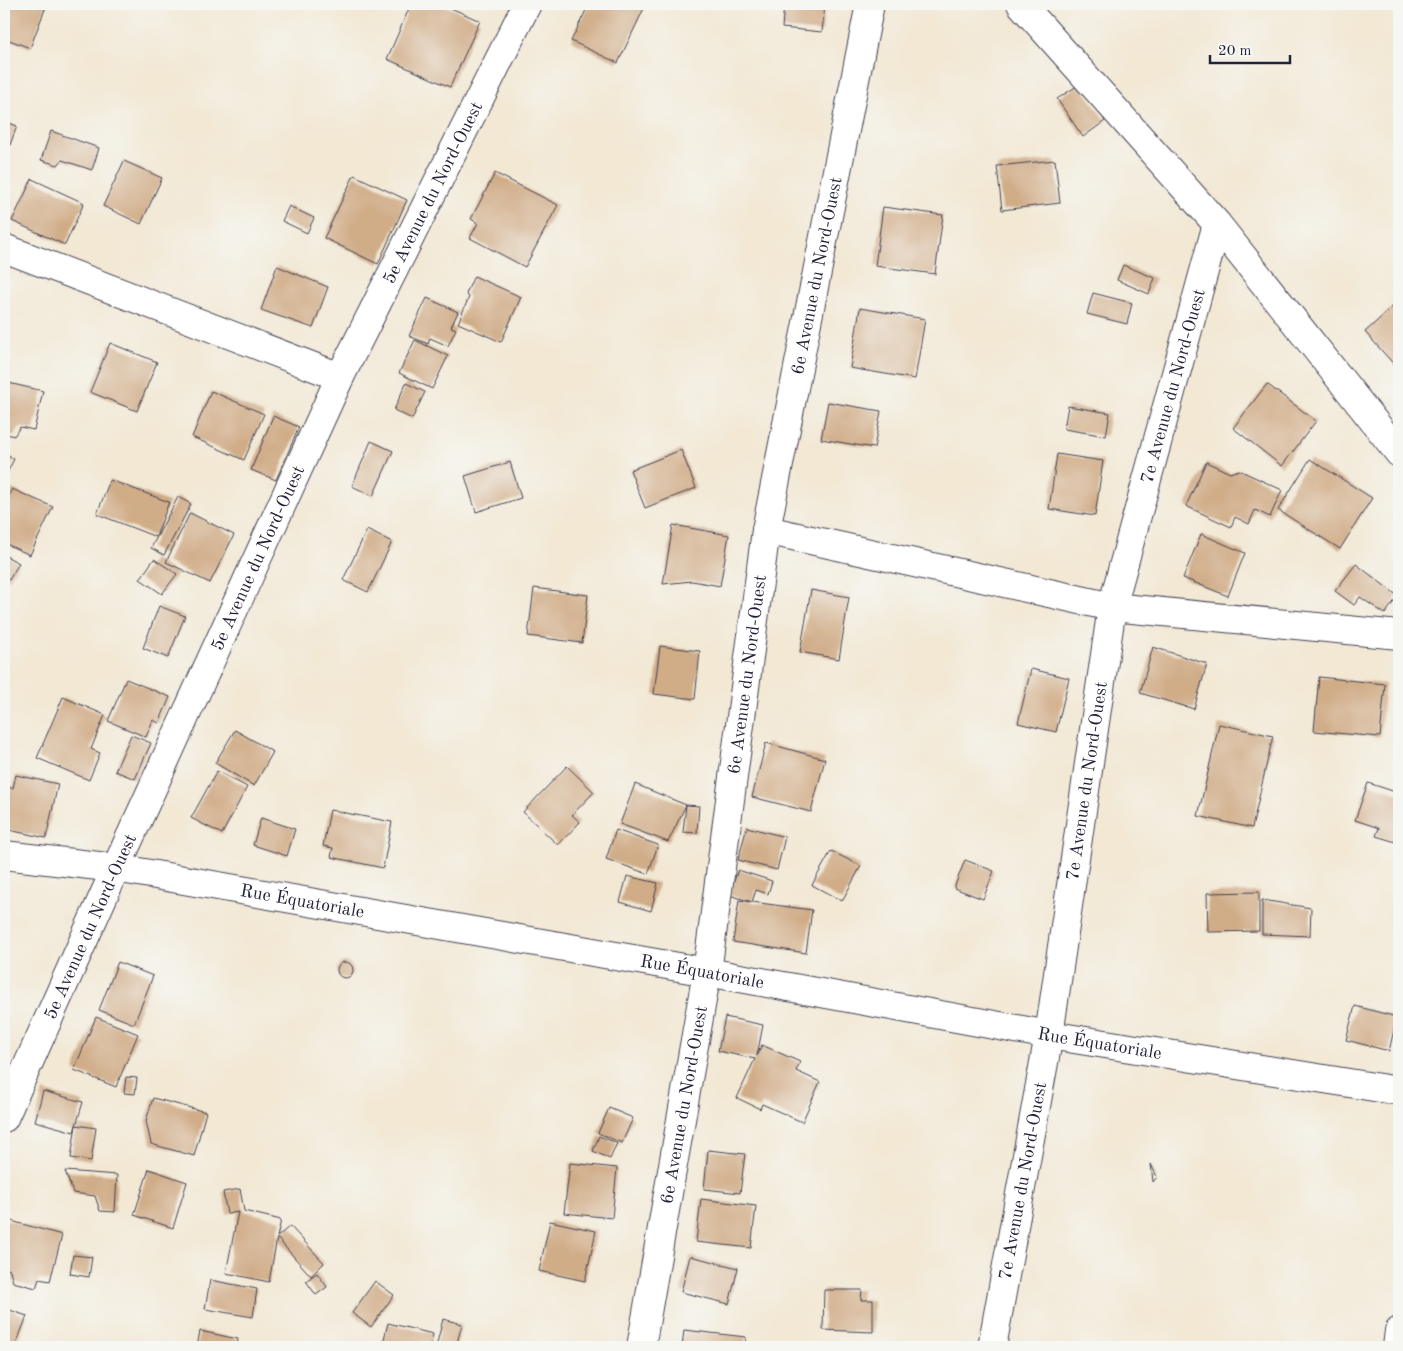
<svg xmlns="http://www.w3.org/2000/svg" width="1403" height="1351" font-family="'Old Standard TT',serif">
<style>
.building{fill:#d0ac87}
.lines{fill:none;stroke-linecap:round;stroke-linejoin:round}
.minor-casing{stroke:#414052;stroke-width:30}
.minor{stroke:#fff;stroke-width:28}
.labels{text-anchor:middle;stroke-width:5;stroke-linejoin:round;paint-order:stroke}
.street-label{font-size:18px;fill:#22223b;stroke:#f6f6f2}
</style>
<rect width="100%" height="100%" fill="#f6f6f2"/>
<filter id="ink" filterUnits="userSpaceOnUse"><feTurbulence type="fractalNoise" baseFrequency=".02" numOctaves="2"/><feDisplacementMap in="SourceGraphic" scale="10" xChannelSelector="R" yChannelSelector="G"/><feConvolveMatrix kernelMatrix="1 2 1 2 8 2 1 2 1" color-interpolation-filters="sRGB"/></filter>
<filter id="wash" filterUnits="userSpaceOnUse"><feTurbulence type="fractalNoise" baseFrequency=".0096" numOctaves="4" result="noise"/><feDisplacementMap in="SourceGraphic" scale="20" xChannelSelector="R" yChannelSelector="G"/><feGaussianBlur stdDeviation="1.12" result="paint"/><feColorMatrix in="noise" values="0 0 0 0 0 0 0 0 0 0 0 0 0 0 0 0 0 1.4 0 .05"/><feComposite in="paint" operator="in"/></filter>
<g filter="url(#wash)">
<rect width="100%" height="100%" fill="#f2e8d4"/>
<g id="blocks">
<g class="building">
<path d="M4,4H47L30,48L4,38Z"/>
<path d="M411,4H442L480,21L450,87L387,59Z"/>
<path d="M589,4H646L618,63L571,41Z"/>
<path d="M784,4H825L822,32L782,28Z"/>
<path d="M1080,84L1105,121L1083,137L1057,99Z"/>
<path d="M4,121L17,126L4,161Z"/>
<path d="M51,131L99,148L92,170L62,160L58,165L41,160Z"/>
<path d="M1055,160L1060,203L1002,210L997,166Z"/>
<path d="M124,161L162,178L141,224L103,206Z"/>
<path d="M495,173L558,205L525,267L470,238L478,223L471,219Z"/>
<path d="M354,175L407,200L378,264L324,238Z"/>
<path d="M32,179L84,203L65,245L12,221Z"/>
<path d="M289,206L314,218L307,233L282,221Z"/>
<path d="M883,207L943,215L935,274L875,266Z"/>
<path d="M1123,265L1155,278L1149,294L1117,280Z"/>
<path d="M277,266L328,287L313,328L261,310Z"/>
<path d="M474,276L521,297L501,342L458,323L469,297L466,294Z"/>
<path d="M1093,293L1132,303L1127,324L1087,314Z"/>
<path d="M427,298L458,312L451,327L456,329L448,346L430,338L428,344L409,336Z"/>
<path d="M1399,301V370L1365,332Z"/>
<path d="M860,308L925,319L915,379L850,368Z"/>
<path d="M415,340L448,356L432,389L399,373Z"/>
<path d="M110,343L157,362L137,411L90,392Z"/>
<path d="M4,382L43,391L34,430L20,427L14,436L4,433Z"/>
<path d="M406,383L425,392L412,419L394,410Z"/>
<path d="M1267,384L1316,421L1282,466L1233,428Z"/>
<path d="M211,391L264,414L244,460L192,437Z"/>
<path d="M828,402L881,411L874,448L821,439Z"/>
<path d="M1068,406L1110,413L1106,436L1064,429Z"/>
<path d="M273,416L299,427L276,480L251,470Z"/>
<path d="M371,441L393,451L373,496L352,486Z"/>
<path d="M681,450L696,488L645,508L630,470Z"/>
<path d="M4,454L14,459L4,479Z"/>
<path d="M1057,454L1103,461L1095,516L1049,509Z"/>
<path d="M1310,459L1372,498L1340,549L1278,510Z"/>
<path d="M510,462L521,498L476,512L465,476Z"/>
<path d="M1206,462L1230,473L1239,470L1282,490L1270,517L1255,510L1249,524L1235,517L1231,527L1186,506Z"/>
<path d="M110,480L169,502L156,537L97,514Z"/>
<path d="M12,489L53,507L30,555L4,543V506Z"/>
<path d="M178,497L191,504L164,555L151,548Z"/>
<path d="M190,513L234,535L210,583L166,562Z"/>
<path d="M673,525L729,535L720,586L692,581L663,584Z"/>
<path d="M367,530L392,542L368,592L343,580Z"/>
<path d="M1201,534L1245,553L1228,596L1183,578Z"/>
<path d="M4,555L19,563L9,580L4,577Z"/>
<path d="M154,559L177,574L162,594L140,579Z"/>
<path d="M1356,564L1398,596L1385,614L1360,597L1354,605L1335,591Z"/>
<path d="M534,588L588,595L582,643L528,636Z"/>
<path d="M811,590L849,597L839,659L800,652Z"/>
<path d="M159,606L185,616L168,658L143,648Z"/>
<path d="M660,646L700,651L695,699L654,694Z"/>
<path d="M1153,647L1207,664L1194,709L1140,693Z"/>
<path d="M1031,669L1069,678L1056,732L1018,723Z"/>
<path d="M1319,677L1385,684L1380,737L1314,731Z"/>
<path d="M126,679L170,697L159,723L153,720L146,737L108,721Z"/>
<path d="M63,697L105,715L91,749L100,753L89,780L37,758Z"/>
<path d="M1219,724L1273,736L1252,828L1198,816Z"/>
<path d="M235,730L273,752L254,786L215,763Z"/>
<path d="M131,735L151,743L135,779L115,771Z"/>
<path d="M766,743L825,759L811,812L752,797Z"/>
<path d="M567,766L594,792L572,815L580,822L558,845L523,812Z"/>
<path d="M217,771L247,787L222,834L191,818Z"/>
<path d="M16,775L58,784L46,838L4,829L9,798L4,797V787L13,788Z"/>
<path d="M1368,783L1399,793V843L1376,836L1379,828L1355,820Z"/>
<path d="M635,784L686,805L699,806L697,833L683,832L686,805L668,842L620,824Z"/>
<path d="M330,810L392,822L383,868L331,857L333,848L323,846Z"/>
<path d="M261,818L295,829L287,856L253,845Z"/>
<path d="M747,827L785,837L777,870L738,860Z"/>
<path d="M616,830L658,845L648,874L606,859Z"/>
<path d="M831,851L861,866L842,901L812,885Z"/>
<path d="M965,860L994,871L983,899L954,888Z"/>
<path d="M738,870L772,881L768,894L756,890L752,902L812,910L806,953L733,942L739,900L752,902L729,895Z"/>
<path d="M627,876L658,883L651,911L620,902Z"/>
<path d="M1259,892V931L1208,932L1207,893Z"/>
<path d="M1262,900L1311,908L1310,936L1262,934Z"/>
<path d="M118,962L153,976L134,1024L99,1010Z"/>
<circle cx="345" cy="970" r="8"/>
<path d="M1355,1006L1397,1017L1389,1051L1346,1040Z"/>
<path d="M96,1017L138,1034L116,1087L74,1070Z"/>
<path d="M725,1017L763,1025L757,1056L762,1045L800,1062L796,1071L820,1082L802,1122L762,1104L760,1109L737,1098L755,1059L718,1051Z"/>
<path d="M126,1077L137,1078L135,1094L124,1093Z"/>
<path d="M43,1091L83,1102L74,1132L35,1121Z"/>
<path d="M153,1098L206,1112L194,1156L151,1144L146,1121Z"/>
<path d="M609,1108L633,1118L622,1143L598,1133Z"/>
<path d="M76,1125L96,1128L91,1161L71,1158Z"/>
<path d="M599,1136L617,1143L610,1159L593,1151Z"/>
<path d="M708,1150L745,1154L740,1193L704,1189Z"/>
<path d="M570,1163L617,1168L612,1218L564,1213Z"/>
<path d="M1151,1164L1157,1177L1153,1182Z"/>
<path d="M149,1169L187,1182L173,1228L134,1215Z"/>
<path d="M65,1171L117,1175L115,1212L100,1211L95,1196L73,1193Z"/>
<path d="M240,1189L244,1211L281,1220L277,1237L290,1226L324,1263L311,1276L277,1238L269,1282L226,1273L238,1212L227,1214L223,1192Z"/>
<path d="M701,1199L756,1206L751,1248L696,1242Z"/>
<path d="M4,1219L62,1235L50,1281L39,1279L36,1288L13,1282L10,1270L4,1268Z"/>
<path d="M550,1221L596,1231L585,1281L539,1271Z"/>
<path d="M73,1255L92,1257L89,1277L70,1274Z"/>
<path d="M690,1256L738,1268L729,1304L681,1292Z"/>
<path d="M317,1273L327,1287L316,1295L306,1281Z"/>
<path d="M210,1280L257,1289L253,1317L205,1309Z"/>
<path d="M375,1281L394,1295L371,1327L352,1313Z"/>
<path d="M824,1290H862L861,1300H873V1332L823,1330Z"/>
<path d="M4,1308L27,1316L15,1347H4Z"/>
<path d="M443,1319L462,1324L456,1347H436Z"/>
<path d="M388,1323L433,1334L430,1347H382Z"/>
<path d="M684,1330L746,1337L745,1347H682Z"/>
<path d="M200,1331L238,1339L237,1347H197Z"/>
</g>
</g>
</g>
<g filter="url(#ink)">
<use href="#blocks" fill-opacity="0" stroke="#414052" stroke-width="1"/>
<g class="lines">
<g class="minor-casing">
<g id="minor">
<path d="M1021,4L1217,224L1399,453"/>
<path d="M4,248L340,377"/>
<path d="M766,530L1112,607L1399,635"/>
<path id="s1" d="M4,855L116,868L707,972L1049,1035L1399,1091"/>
<path id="s2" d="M4,1118L116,868L340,377L527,4"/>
<path id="s3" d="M641,1347L707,972L766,530L870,4"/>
<path id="s4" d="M992,1347L1049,1035L1112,607L1217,224"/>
<path d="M1397,1347L1399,1331"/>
</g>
</g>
<use href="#minor" class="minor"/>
</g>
</g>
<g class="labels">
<g class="street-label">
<text dy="6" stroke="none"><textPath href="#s2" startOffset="1020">5e Avenue du Nord-Ouest</textPath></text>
<text dy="6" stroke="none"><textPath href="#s3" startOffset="1086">6e Avenue du Nord-Ouest</textPath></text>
<text dy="6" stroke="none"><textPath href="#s4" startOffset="979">7e Avenue du Nord-Ouest</textPath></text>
<text dy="6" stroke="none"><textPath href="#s2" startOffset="615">5e Avenue du Nord-Ouest</textPath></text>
<text dy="6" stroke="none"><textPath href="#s3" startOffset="681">6e Avenue du Nord-Ouest</textPath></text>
<text dy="6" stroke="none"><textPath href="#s4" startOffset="574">7e Avenue du Nord-Ouest</textPath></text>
<text dy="6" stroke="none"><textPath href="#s1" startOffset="302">Rue Équatoriale</textPath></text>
<text dy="6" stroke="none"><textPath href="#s2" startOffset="210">5e Avenue du Nord-Ouest</textPath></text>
<text dy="6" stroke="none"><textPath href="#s1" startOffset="708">Rue Équatoriale</textPath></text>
<text dy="6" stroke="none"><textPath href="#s1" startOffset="1112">Rue Équatoriale</textPath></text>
<text dy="6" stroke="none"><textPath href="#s3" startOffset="246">6e Avenue du Nord-Ouest</textPath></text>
<text dy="6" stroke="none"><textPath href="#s4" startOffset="169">7e Avenue du Nord-Ouest</textPath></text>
</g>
</g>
<rect width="1403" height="1351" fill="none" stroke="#f6f6f2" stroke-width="20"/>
<path d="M1210 55v8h80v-8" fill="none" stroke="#22223b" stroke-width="2.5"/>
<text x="1218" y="55" font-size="15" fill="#22223b" stroke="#f6f6f2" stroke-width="4" paint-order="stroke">20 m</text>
</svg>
